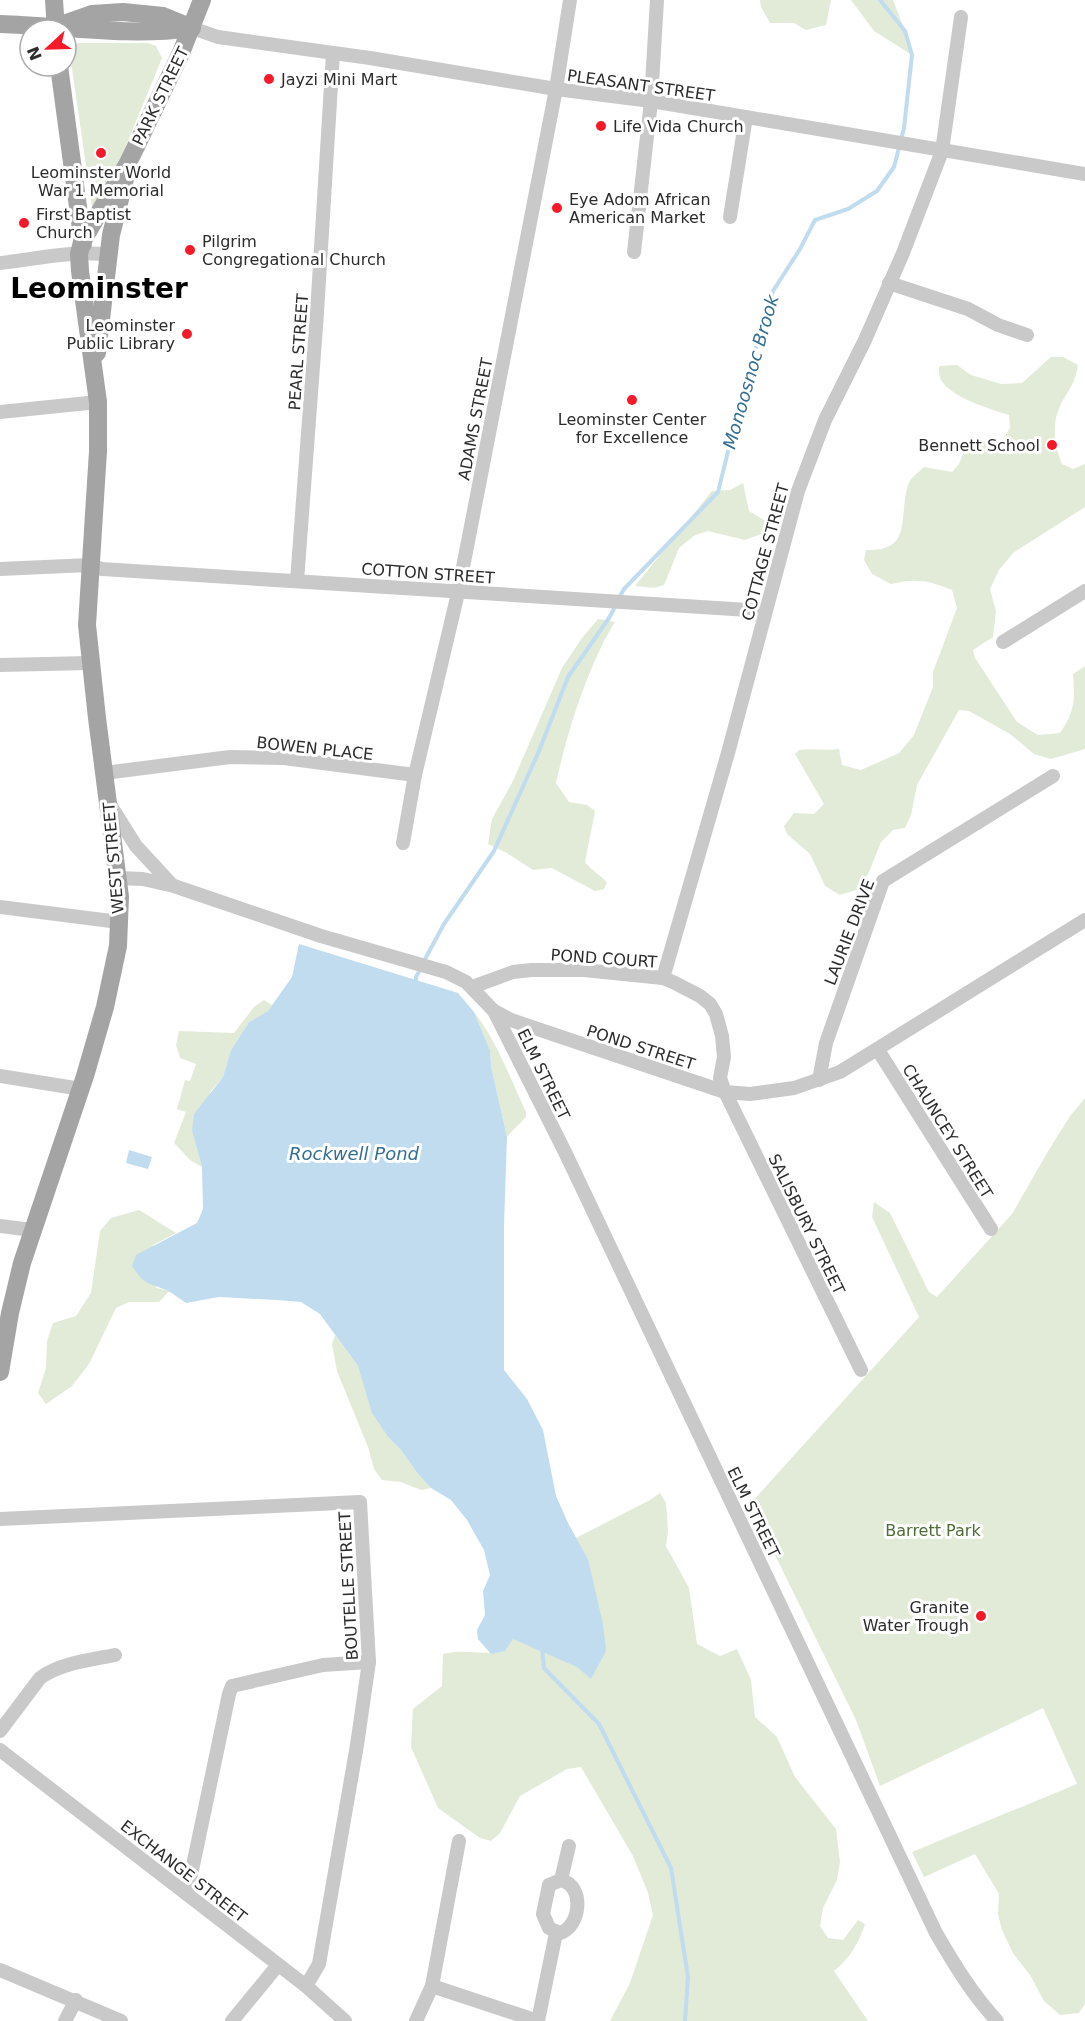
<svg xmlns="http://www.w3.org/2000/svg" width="1085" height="2021" font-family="'DejaVu Sans',sans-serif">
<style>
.green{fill:#e2ebd7}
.water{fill:#c0dcee}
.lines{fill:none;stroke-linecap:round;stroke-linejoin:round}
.stream{stroke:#c0dcee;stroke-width:4}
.minor{stroke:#c9c9c9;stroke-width:14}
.major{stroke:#a4a4a4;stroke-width:18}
.poi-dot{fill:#f61a29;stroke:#fff;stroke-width:2}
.labels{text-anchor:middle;stroke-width:6;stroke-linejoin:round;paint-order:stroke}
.poi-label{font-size:16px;fill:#2c2c2c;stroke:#fff;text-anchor:start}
.street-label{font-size:16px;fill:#2c2c2c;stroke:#fff}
.park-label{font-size:16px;fill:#4e6b35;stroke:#fff}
.water-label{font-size:18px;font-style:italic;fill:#336e94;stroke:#fff}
.town-label{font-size:28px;font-weight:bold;fill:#000;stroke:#fff}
</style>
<rect width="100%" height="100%" fill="#fff"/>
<g class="green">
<path d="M760,0H831L826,25L806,30L794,23H770L761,7Z"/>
<path d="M851,0H893L905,31L912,55L874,31Z"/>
<path d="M78,43H148L156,46L162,58L98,214L92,207L69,48Z"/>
<path d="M1051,357H1063L1078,365C1074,386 1070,387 1061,404C1051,423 1054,445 1062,464L1073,469L1085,464V507L1013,553L999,570L990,589L996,611L993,637L973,650L975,658L1017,722L1038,735L1060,733C1075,711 1075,700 1073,674L1085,666V749L1051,759L1034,754L1010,734L969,711L959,710L917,785L911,815L905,828L893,830L881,842L869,872L859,889L840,895L825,886L810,854L787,834L784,826L794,813L814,814L824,804L795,754L799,750C813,748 826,751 839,749L842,765L861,770L899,753L914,735L933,687V672L957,608L952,590C929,580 915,578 891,584L872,574L864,560L866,550C914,552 898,515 908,485C910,478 919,472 924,467L952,472L959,464L966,446L978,441L1000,444L1010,428L1009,415C990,409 952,398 941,380C939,376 939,371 939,366L957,365L971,375L1001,384L1022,383Z"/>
<path d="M743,483L749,511L767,522L764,533L745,540L708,531L695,535L679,548L664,585L654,588L635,586L712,491L730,490Z"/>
<path d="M598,619L615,622C588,665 567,733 556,783L569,802L587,805L595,811L585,862C592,871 601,875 607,883L604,889L595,891L552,868L533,870L507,853L488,844L492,819L513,781L562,668L582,638Z"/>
<path d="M264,1000L272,1005L268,1011L249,1022L231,1050L223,1077L211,1091L192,1131L202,1167L190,1160L174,1143L186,1112L177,1109L185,1080L190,1081L196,1064L180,1058L176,1045L179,1031L234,1033L254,1007Z"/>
<path d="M474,1012C497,1041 510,1078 526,1112V1116C521,1124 513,1129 507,1137L491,1066L490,1050Z"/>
<path d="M1085,1098V2004L1079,2013L1060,2015L1044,2001L1030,1975L1013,1953L1002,1930L998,1914L999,1894L975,1854L924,1877L912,1852L1077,1784L1043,1708L880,1786L856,1720L750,1504L919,1317L872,1217L874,1202L890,1213L929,1292L937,1297L1012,1214L1047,1153L1070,1116Z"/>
<path d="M139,1210L176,1233L153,1245L156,1288L169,1291L159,1302H129L116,1308L89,1364L72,1386L46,1404L38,1393L46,1368L47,1341L53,1323L76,1316L91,1293L100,1231L111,1218Z"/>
<path d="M335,1335L358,1366L389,1438L401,1450L418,1474L431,1488L421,1490L401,1482L382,1480L374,1469L368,1447L337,1371L332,1344Z"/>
<path d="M660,1493L666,1503L668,1531L666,1546L689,1588L697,1644L720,1656L737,1649L751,1680L755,1717L777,1737L795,1777L836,1829L840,1862L837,1880L823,1908L820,1926L828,1938L843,1940L858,1920L865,1924C859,1943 850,1958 834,1971L868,2021H610L630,1983L653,1915L648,1893L633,1856L581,1767L567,1769L520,1796L500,1833L491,1841L480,1838L438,1808L411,1747L413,1709L442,1686L443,1654C463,1648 484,1656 505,1651L513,1638L578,1667L591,1679L588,1559L576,1538L650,1500Z"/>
</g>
<g class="water">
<path d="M299,944L458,993L474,1012L490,1050L491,1066L507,1137L504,1226V1370L527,1399L543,1430L556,1496L569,1525L588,1559L603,1624L606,1651L591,1679L577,1667L513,1639L505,1651L491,1654L478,1639L477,1630L485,1615L483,1591L490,1575L484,1550L467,1520L451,1500L431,1488L418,1474L401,1450L389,1438L372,1413L358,1366L320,1314L301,1302L277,1300L219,1297L186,1303C180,1299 174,1294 168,1291C148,1282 145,1286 132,1266L136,1255L197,1223L203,1209L202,1167L192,1131L194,1114L223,1077L231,1050L249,1022L268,1011L292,977Z"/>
<path d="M129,1150L152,1157L148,1169L126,1163Z"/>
</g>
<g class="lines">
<g class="stream">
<path d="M619,598L624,589L718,492L743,391L773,291L800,249L815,220L848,209L877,191L894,167L904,128L912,55L905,31L880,0"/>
<path d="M424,961L444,924L494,851L539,751L568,677L609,618L616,605"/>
<path d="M416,983V977L421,968"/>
<path d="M542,1648L544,1668L599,1724L671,1868L688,1977L685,2021"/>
</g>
<g class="minor">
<path d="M192,28L218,37L370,58L556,89L651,101L1085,174"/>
<path d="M730,217L746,117"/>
<path d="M634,252L651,101L657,0"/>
<path d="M0,263C31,260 78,249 108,255"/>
<path d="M889,283L968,309L998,325L1027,335"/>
<path d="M0,412L98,402"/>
<path d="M0,569L89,565L102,569L765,611"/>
<path d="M297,581L317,313L333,53"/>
<path d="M1003,642L1085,591"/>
<path d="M0,665L90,663"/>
<path d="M104,773L230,757L284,758L415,775"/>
<path d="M109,803L136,846L172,885"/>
<path d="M403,843L415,775L458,593L556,89L570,0"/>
<path d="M119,878L143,879L174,886L321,936L446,972L466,982L494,1011L511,1020L725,1092L750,1094L794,1088L840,1072L1085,920"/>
<path d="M0,907L119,922"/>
<path d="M663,978L728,753L798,491L825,420L865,340L903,253L942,151L961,17"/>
<path d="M472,987L513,972L531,970H584L663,978L673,982L700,996L710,1004L716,1014L722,1036L724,1057L720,1078L725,1092L861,1370"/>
<path d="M494,1011L564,1150L936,1933C954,1964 972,1994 997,2021"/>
<path d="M878,1050L991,1229"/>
<path d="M0,1076L81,1089"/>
<path d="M819,1080L826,1043L883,881L1053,776"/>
<path d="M0,1226L32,1230"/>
<path d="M0,1519L360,1502L369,1662L357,1745L319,1964L306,1986"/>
<path d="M0,1731L40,1678C60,1663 91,1660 115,1655"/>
<path d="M0,1750L306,1986L345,2021"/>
<path d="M459,1841L432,1986L538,2021"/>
<path d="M561,1880C585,1886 581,1926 560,1933L549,1928L543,1914L549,1885Z"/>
<path d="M561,1880L569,1846"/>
<path d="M187,1894L229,1694L232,1686L323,1665L369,1662"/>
<path d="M0,1970L121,2021"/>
<path d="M65,2021L76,2000"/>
<path d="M232,2021L278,1965"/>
<path d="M416,2021L432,1986"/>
<path d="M538,2021L556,1933"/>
</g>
<g class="major">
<path d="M54,0L56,30"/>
<path d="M0,24C64,26 128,37 192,28"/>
<path d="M61,25L92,14L123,12L163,16L190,27"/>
<path d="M59,66L83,244"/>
<path d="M97,353L111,235L125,179"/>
<path d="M0,1372L10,1313L22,1263L85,1076L105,1007L118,946L120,897L97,718L87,625L98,451V402L80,271L79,254L82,242L128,163L181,53L202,0"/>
</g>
</g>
<g class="poi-dot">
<circle cx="269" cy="79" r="6"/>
<circle cx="601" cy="126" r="6"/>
<circle cx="101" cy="153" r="6"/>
<circle cx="557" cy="208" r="6"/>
<circle cx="24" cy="223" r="6"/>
<circle cx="190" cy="250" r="6"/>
<circle cx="187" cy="334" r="6"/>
<circle cx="632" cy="400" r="6"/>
<circle cx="1052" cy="445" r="6"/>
<circle cx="981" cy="1616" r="6"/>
</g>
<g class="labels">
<g class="poi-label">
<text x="281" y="85">Jayzi Mini Mart</text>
<text x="613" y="132">Life Vida Church</text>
<text x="101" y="178" text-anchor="middle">Leominster World<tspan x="101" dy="18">War 1 Memorial</tspan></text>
<text x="569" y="205">Eye Adom African<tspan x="569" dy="18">American Market</tspan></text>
<text x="36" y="220">First Baptist<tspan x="36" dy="18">Church</tspan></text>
<text x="202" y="247">Pilgrim<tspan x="202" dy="18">Congregational Church</tspan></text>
<text x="175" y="331" text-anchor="end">Leominster<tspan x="175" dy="18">Public Library</tspan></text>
<text x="632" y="425" text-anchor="middle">Leominster Center<tspan x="632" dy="18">for Excellence</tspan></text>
<text x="1040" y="451" text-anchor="end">Bennett School</text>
<text x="969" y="1613" text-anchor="end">Granite<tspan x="969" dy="18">Water Trough</tspan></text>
</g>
<g class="street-label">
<text transform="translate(641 85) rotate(8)" y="6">PLEASANT STREET</text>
<text transform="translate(160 96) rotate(-64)" y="6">PARK STREET</text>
<text transform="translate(298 352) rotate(-86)" y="6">PEARL STREET</text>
<text transform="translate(475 419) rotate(-79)" y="6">ADAMS STREET</text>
<text transform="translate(765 552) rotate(-75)" y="6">COTTAGE STREET</text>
<text transform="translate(428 573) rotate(4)" y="6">COTTON STREET</text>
<text transform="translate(315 748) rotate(6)" y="6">BOWEN PLACE</text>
<text transform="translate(113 858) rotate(-95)" y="6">WEST STREET</text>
<text transform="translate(849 932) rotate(-69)" y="6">LAURIE DRIVE</text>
<text transform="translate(604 958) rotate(4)" y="6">POND COURT</text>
<text transform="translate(641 1047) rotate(18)" y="6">POND STREET</text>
<text transform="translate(544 1074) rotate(64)" y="6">ELM STREET</text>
<text transform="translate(948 1131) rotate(58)" y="6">CHAUNCEY STREET</text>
<text transform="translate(807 1224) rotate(64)" y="6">SALISBURY STREET</text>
<text transform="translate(754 1512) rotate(64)" y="6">ELM STREET</text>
<text transform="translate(348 1586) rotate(-93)" y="6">BOUTELLE STREET</text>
<text transform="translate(184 1871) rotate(38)" y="6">EXCHANGE STREET</text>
</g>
<g class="park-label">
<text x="933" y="1536">Barrett Park</text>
</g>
<g class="water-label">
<text transform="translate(751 372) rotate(-74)" y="6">Monoosnoc Brook</text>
<text x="354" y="1160">Rockwell Pond</text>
</g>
<g class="town-label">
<text x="99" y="298">Leominster</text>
</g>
</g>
<g transform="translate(48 48) rotate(248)"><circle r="28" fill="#ffffff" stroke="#ababab" stroke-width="1.5"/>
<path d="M0-4.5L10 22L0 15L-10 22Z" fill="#f61a29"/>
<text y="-9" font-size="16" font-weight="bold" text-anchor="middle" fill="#2c2c2c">N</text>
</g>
</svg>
